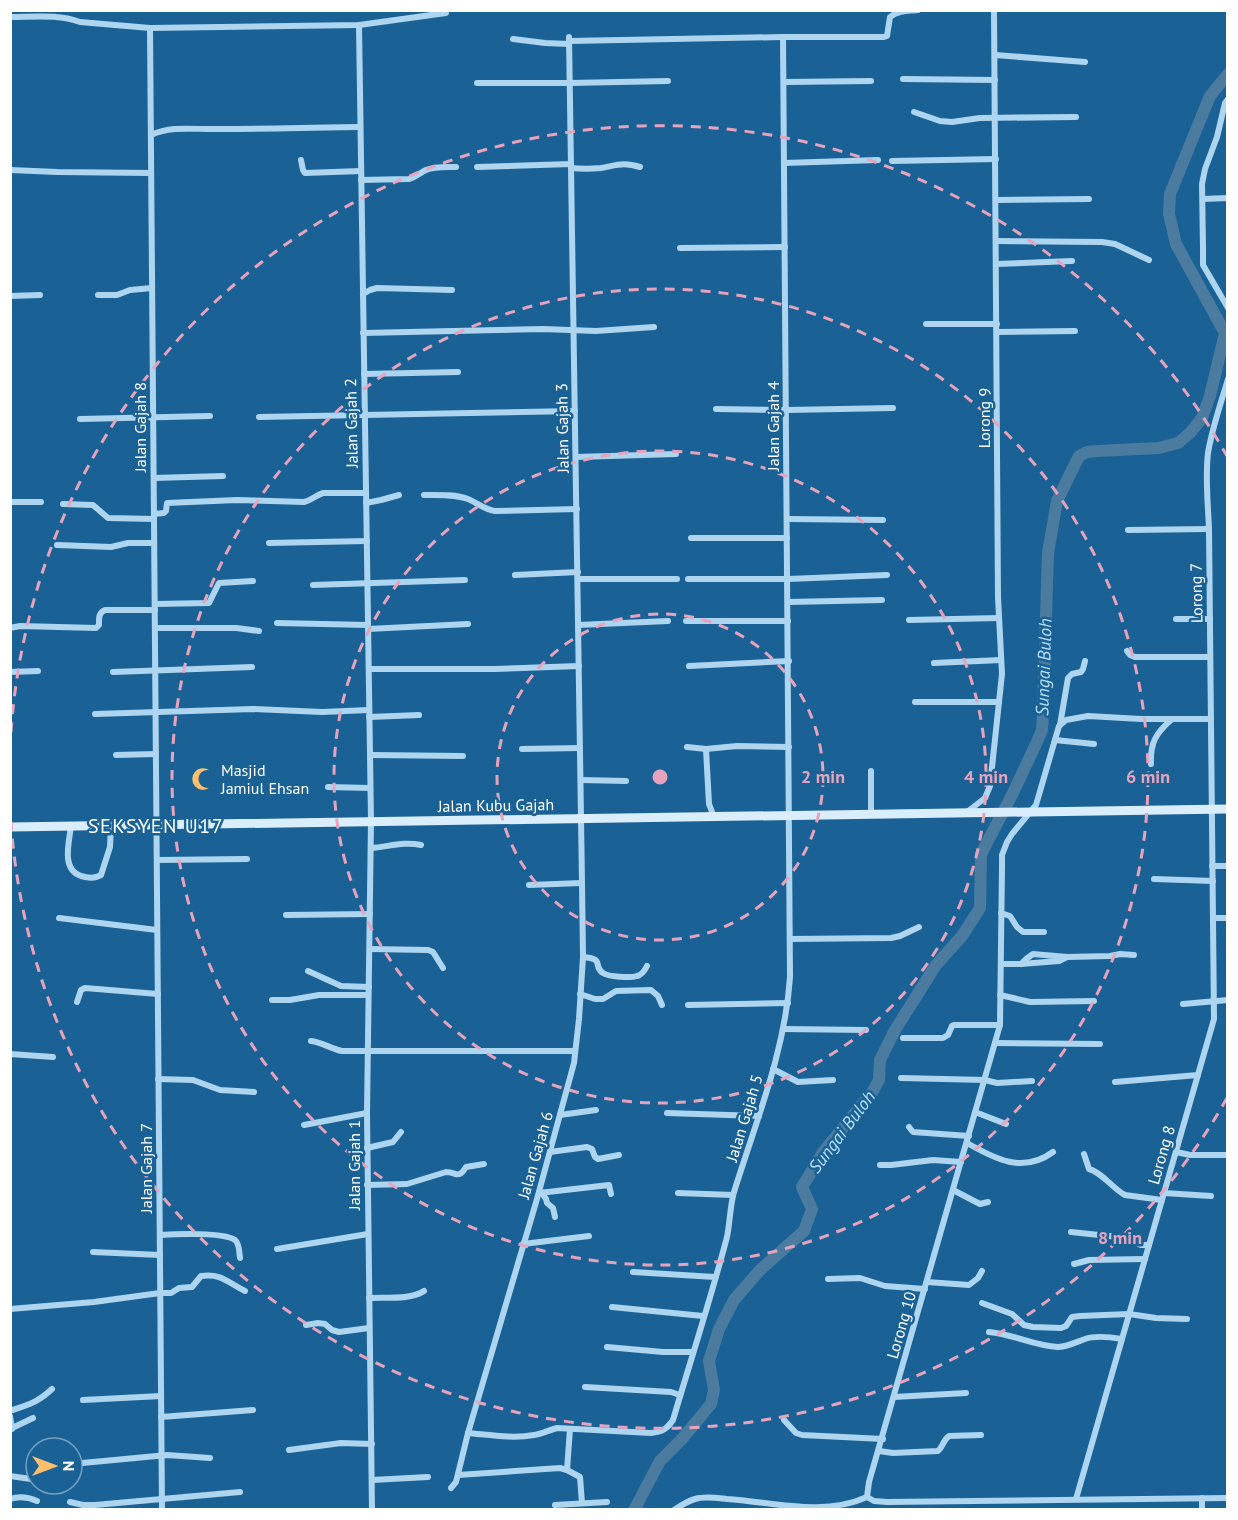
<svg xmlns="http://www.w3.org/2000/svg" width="1238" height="1520" font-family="'PT Sans',sans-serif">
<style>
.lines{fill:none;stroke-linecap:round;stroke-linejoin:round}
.river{stroke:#4b7ca0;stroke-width:12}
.street{stroke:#add5f0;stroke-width:6}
.secondary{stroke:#daedfb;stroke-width:9}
.ring{fill:none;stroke:#e7a3bd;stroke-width:3;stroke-dasharray:10 8}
.labels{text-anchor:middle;stroke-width:5;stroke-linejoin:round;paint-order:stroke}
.street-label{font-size:16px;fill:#fff;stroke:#1a6295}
.poi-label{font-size:16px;fill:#fff;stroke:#1a6295;text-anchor:start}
.water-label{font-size:18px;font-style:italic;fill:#b9def6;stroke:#1a6295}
.quarter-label{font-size:20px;letter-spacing:1.5px;fill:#fff;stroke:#1a6295}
.centre{fill:#e7a3bd;stroke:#1a6295;stroke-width:3}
.ring-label{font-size:18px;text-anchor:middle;font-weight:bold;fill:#e7a3bd;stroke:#1a6295;stroke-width:5;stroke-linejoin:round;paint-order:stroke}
</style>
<rect width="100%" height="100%" fill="#1a6295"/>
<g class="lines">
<path class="river" d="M634,1510L660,1461L682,1439L711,1404L714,1390L709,1361L719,1329L734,1300L760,1270L804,1231L812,1209L802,1187L824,1151L873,1091L879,1080L880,1060L895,1030L936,965L962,936L980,908L981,854L1012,795L1036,744L1042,730L1043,714L1048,553L1057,501L1079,456L1087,452L1097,451L1159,448L1178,443L1190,433L1202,418L1210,396L1225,333L1176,244L1169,214L1170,194L1210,96L1228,74"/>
<g class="street">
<path d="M10,17C34,17 58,14 80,22L150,28L359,25L446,13"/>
<path d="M359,25L371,821L367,1113L372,1510"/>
<path d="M150,28L162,1510"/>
<path d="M513,39L545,43L569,44"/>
<path d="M569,41L783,37H884L887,36L890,17C899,10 907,11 918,10"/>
<path d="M995,55L1085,62"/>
<path d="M903,79L995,80"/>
<path d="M784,82L871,81"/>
<path d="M477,83H570L668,81"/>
<path d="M1228,99L1225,103L1217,137L1205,169L1202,184L1203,248V265L1228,308"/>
<path d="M914,112L940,121L952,122L980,118L1076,117"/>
<path d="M151,135C173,125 196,130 220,129C267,129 313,128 360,127"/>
<path d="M301,160L303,170L305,173L361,171"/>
<path d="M892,161L996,159"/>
<path d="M784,163L878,160"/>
<path d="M477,167L571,164"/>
<path d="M571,168C581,169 591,169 601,168C618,165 623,162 640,167"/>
<path d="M10,170L57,172L151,173"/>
<path d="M361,180L409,179C416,177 420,173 426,170C435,166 447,167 456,167"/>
<path d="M1203,199L1228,198"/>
<path d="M996,200L1089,199"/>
<path d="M996,241L1102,242L1115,244L1149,260"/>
<path d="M680,248L785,247"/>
<path d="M996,264L1072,261"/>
<path d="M363,294L370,290L377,288L452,290"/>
<path d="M98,295H117L130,290L152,288"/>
<path d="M10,296L40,295"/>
<path d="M926,324H997"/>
<path d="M997,332L1075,331"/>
<path d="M363,333L543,329L596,331L654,327"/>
<path d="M364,374L458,372"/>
<path d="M716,409L787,410L893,408"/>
<path d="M259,417L575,411"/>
<path d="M80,419L210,416"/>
<path d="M576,457L676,454"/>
<path d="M154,478L223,476"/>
<path d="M424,495C438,495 455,494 468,499C478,503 483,509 495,511L577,509"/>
<path d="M10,502H41"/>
<path d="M366,503L381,500L399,495"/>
<path d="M63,504L93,505L108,518L154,519"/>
<path d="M154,514L164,513L166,511L167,503L237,500L304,502C312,500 316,495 323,493H366"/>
<path d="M788,519L883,520"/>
<path d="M1128,530L1209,529"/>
<path d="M691,538H787"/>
<path d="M269,543L367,541"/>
<path d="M57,545L111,547L128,543H154"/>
<path d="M515,575L578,572"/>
<path d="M578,579H677"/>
<path d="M688,579H788L887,575"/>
<path d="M313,585L465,580"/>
<path d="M788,602L882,600"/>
<path d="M155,604L209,603L219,583L253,581"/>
<path d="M1176,619H1210"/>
<path d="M909,620L999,618"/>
<path d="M686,621H788"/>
<path d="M277,623L368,625"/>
<path d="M578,625L668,621"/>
<path d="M10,628L20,626L96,628L99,625C99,619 98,613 105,610H155"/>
<path d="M155,628H236L259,631"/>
<path d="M368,629L468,624"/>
<path d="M1127,651L1130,655L1135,657H1210"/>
<path d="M934,663L1001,660"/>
<path d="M689,666L789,661"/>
<path d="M369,669H495L579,666"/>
<path d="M10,672L38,671"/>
<path d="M113,672L252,667"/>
<path d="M915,702H999"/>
<path d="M95,714L253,709L322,712L369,710"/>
<path d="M369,717L419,715"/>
<path d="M1060,725L1068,678L1072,674L1081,672L1083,669L1085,661"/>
<path d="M1055,740L1094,744"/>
<path d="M687,747L706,749L737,746L789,747"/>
<path d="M522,749L580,748"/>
<path d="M706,749L709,804L714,817"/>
<path d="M116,755L156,754"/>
<path d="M370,755L463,756"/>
<path d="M1151,764C1150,743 1156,733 1171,720"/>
<path d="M871,771V815"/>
<path d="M581,780L626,781"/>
<path d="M328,787L370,788"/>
<path d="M967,812L985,798L990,786L1002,674L998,597L994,10"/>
<path d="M71,826C69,843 61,869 81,876C88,878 95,879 101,875L110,847L111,826"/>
<path d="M371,848C388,847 403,841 421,845"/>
<path d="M157,860L247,859"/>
<path d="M1212,866H1228"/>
<path d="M1154,879L1213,881"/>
<path d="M529,885L582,883"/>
<path d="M1001,913L1010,916L1017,927L1023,932H1044"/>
<path d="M286,915L370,914"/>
<path d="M59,918L157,930"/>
<path d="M1213,918H1228"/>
<path d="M790,939L891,938L900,936L919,927"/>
<path d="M370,949L428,950L433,952L443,968"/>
<path d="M583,957C606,959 592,966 603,973C608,977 631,978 637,976C642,975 645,970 647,966"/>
<path d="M1001,964H1021L1059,961L1067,957L1110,956L1120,954L1134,955"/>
<path d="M1021,964L1026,959L1033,954L1067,957"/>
<path d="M308,971L341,986L369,987"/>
<path d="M580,994L595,999H603L616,991L651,990L658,996L662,1005"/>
<path d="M1000,995L1030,1002L1094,1001"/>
<path d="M272,1000H290L319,995H368"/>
<path d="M77,1002L81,990L85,988L158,994"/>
<path d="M1183,1004L1228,1000"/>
<path d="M688,1005L788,1003"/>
<path d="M783,1029L866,1030"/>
<path d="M903,1038H943L948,1035L952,1026L954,1025H1000"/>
<path d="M311,1041C322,1042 331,1049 342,1051H575"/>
<path d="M995,1043L1100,1044"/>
<path d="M10,1054L53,1057"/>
<path d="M773,1069L798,1082L833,1080"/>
<path d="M901,1078L985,1080L997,1083L1032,1081"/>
<path d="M158,1079L193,1080L220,1090L254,1092"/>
<path d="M1115,1082L1198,1075"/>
<path d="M975,1112L1006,1124"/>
<path d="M667,1113L759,1116"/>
<path d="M560,1115L596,1110"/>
<path d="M304,1125L367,1113"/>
<path d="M909,1127L913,1132L969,1136"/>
<path d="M967,1143C995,1159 1023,1174 1053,1152"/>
<path d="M367,1148L393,1142L401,1132"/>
<path d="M550,1152L587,1147L592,1149L595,1157L598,1159L619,1155"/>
<path d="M1176,1152L1190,1155H1228"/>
<path d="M1084,1154L1089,1169C1103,1173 1112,1188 1125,1195L1162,1200"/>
<path d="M880,1165H891L933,1160L961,1162"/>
<path d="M367,1185L407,1184L446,1172C457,1172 458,1180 466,1167L484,1164"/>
<path d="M953,1190L980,1204L988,1202"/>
<path d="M539,1193L609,1185L611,1194"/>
<path d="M542,1193L546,1199L547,1203L553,1208L555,1217"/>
<path d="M678,1193L733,1195"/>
<path d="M1164,1193L1211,1196"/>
<path d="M1071,1232L1127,1238L1141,1245H1149"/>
<path d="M160,1235C175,1234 224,1232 235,1240C240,1244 239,1253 240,1258"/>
<path d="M523,1244L589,1236"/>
<path d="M277,1249L368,1234"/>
<path d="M93,1252L160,1255"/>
<path d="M1074,1264L1089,1260L1145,1259"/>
<path d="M633,1272L715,1277"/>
<path d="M828,1279L860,1278L885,1286L925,1289"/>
<path d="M927,1282L969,1285L978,1278L982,1271"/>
<path d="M369,1298C385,1297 411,1300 424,1291"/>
<path d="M982,1303L1012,1314L1024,1325L1033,1327L1061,1328L1066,1326L1072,1317L1080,1316L1129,1314L1156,1318L1187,1319"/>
<path d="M612,1307L703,1316"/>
<path d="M10,1309L94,1302L160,1293H171L179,1288L192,1287L201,1276C222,1273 228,1283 245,1291"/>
<path d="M306,1325L318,1323L325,1324L332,1330L339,1332L369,1328"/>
<path d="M989,1332C1013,1334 1034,1346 1058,1347C1067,1347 1076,1342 1085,1339C1096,1335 1110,1337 1122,1339"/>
<path d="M607,1347L663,1352H693"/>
<path d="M585,1387L671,1392L680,1395"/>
<path d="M894,1397L966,1393"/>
<path d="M83,1400L161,1396"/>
<path d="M10,1411C29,1404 37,1403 52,1389"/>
<path d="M10,1416L12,1429"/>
<path d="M161,1417L253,1410"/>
<path d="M784,1420L796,1433L802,1435L883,1439"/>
<path d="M10,1429L33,1418"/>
<path d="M468,1433C490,1435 513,1439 534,1435C542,1434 549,1430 557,1428L651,1433C662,1432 667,1429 673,1420C691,1359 711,1298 727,1237C730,1222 730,1206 734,1192C756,1121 785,1052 790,977L783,37"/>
<path d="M289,1450L341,1443L372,1444"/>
<path d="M879,1451L893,1453L938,1451C943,1447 943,1440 949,1436L981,1435"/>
<path d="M72,1464L167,1455L210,1458"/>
<path d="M567,1470L570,1429"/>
<path d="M458,1475L560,1468L567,1470L580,1477L582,1503"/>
<path d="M10,1476L31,1479"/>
<path d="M372,1480L428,1477"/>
<path d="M451,1488L456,1482L468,1433L537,1199L574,1063L579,1019L583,957L582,883L569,37"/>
<path d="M867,1497L869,1482L1000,1025L1002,866V855L1007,842L1012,834L1036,805L1059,726L1066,720L1088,716L1141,719H1211"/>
<path d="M867,1497L874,1501L887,1502L1228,1498"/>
<path d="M1202,1498V1510"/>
<path d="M10,1499C19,1496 28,1497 37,1501"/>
<path d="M1076,1499L1214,1019L1209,529C1208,504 1205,477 1208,453C1212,428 1221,403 1228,379"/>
<path d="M70,1502L83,1505H95L240,1492"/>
<path d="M555,1505L607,1502"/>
<path d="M674,1510C680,1506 688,1501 695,1499C705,1496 717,1498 727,1499C773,1502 823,1517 867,1497"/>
</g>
<path class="secondary" d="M10,827L1228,809"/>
</g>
<g class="ring">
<circle cx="660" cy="777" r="163"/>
<circle cx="660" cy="777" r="326"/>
<circle cx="660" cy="777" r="488"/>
<path d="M1227 1098A651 651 0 0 1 11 822M11 732A651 651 0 0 1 1227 456"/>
</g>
<defs>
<g id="mosque-bare" transform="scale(1.8)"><path d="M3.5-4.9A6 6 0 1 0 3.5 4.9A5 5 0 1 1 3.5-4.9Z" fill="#ffbf6b" stroke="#1a6295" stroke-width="2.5" paint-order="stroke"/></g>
</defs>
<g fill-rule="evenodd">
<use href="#mosque-bare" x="203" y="779"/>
</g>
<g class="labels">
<g class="street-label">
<text transform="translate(984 418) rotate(-90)" y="6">Lorong 9</text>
<text transform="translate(351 423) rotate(-91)" y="6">Jalan Gajah 2</text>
<text transform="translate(773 426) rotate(-90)" y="6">Jalan Gajah 4</text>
<text transform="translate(140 427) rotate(-90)" y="6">Jalan Gajah 8</text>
<text transform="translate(562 428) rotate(-91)" y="6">Jalan Gajah 3</text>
<text transform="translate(1196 593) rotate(-91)" y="6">Lorong 7</text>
<text transform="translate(496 805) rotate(-1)" y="6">Jalan Kubu Gajah</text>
<text transform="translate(744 1118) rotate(-73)" y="6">Jalan Gajah 5</text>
<text transform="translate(535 1155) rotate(-74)" y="6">Jalan Gajah 6</text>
<text transform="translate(1161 1155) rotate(-74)" y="6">Lorong 8</text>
<text transform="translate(354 1165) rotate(-90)" y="6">Jalan Gajah 1</text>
<text transform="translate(146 1168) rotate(-90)" y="6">Jalan Gajah 7</text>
<text transform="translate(901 1325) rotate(-74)" y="6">Lorong 10</text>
</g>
<g class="poi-label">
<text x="221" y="776">Masjid<tspan x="221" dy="18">Jamiul Ehsan</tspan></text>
</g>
<g class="water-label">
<text transform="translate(1044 667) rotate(-88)" y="6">Sungai Buloh</text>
<text transform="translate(842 1132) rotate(-53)" y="6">Sungai Buloh</text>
</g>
<g class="quarter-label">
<text x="156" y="833">SEKSYEN U17</text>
</g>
</g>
<circle cx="660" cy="777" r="9" class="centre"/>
<g class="ring-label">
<text x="823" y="783">2 min</text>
<text x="986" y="783">4 min</text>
<text x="1148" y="783">6 min</text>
<text x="1120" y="1244">8 min</text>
</g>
<rect width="1238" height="1520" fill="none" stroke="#ffffff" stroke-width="24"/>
<g transform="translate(54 1466) rotate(90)"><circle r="28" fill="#1a6295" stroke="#76a1bf" stroke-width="1.5"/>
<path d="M0-4.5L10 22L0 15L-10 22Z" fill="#ffbf6b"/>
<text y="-9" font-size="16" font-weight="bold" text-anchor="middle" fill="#ffffff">N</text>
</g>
</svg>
